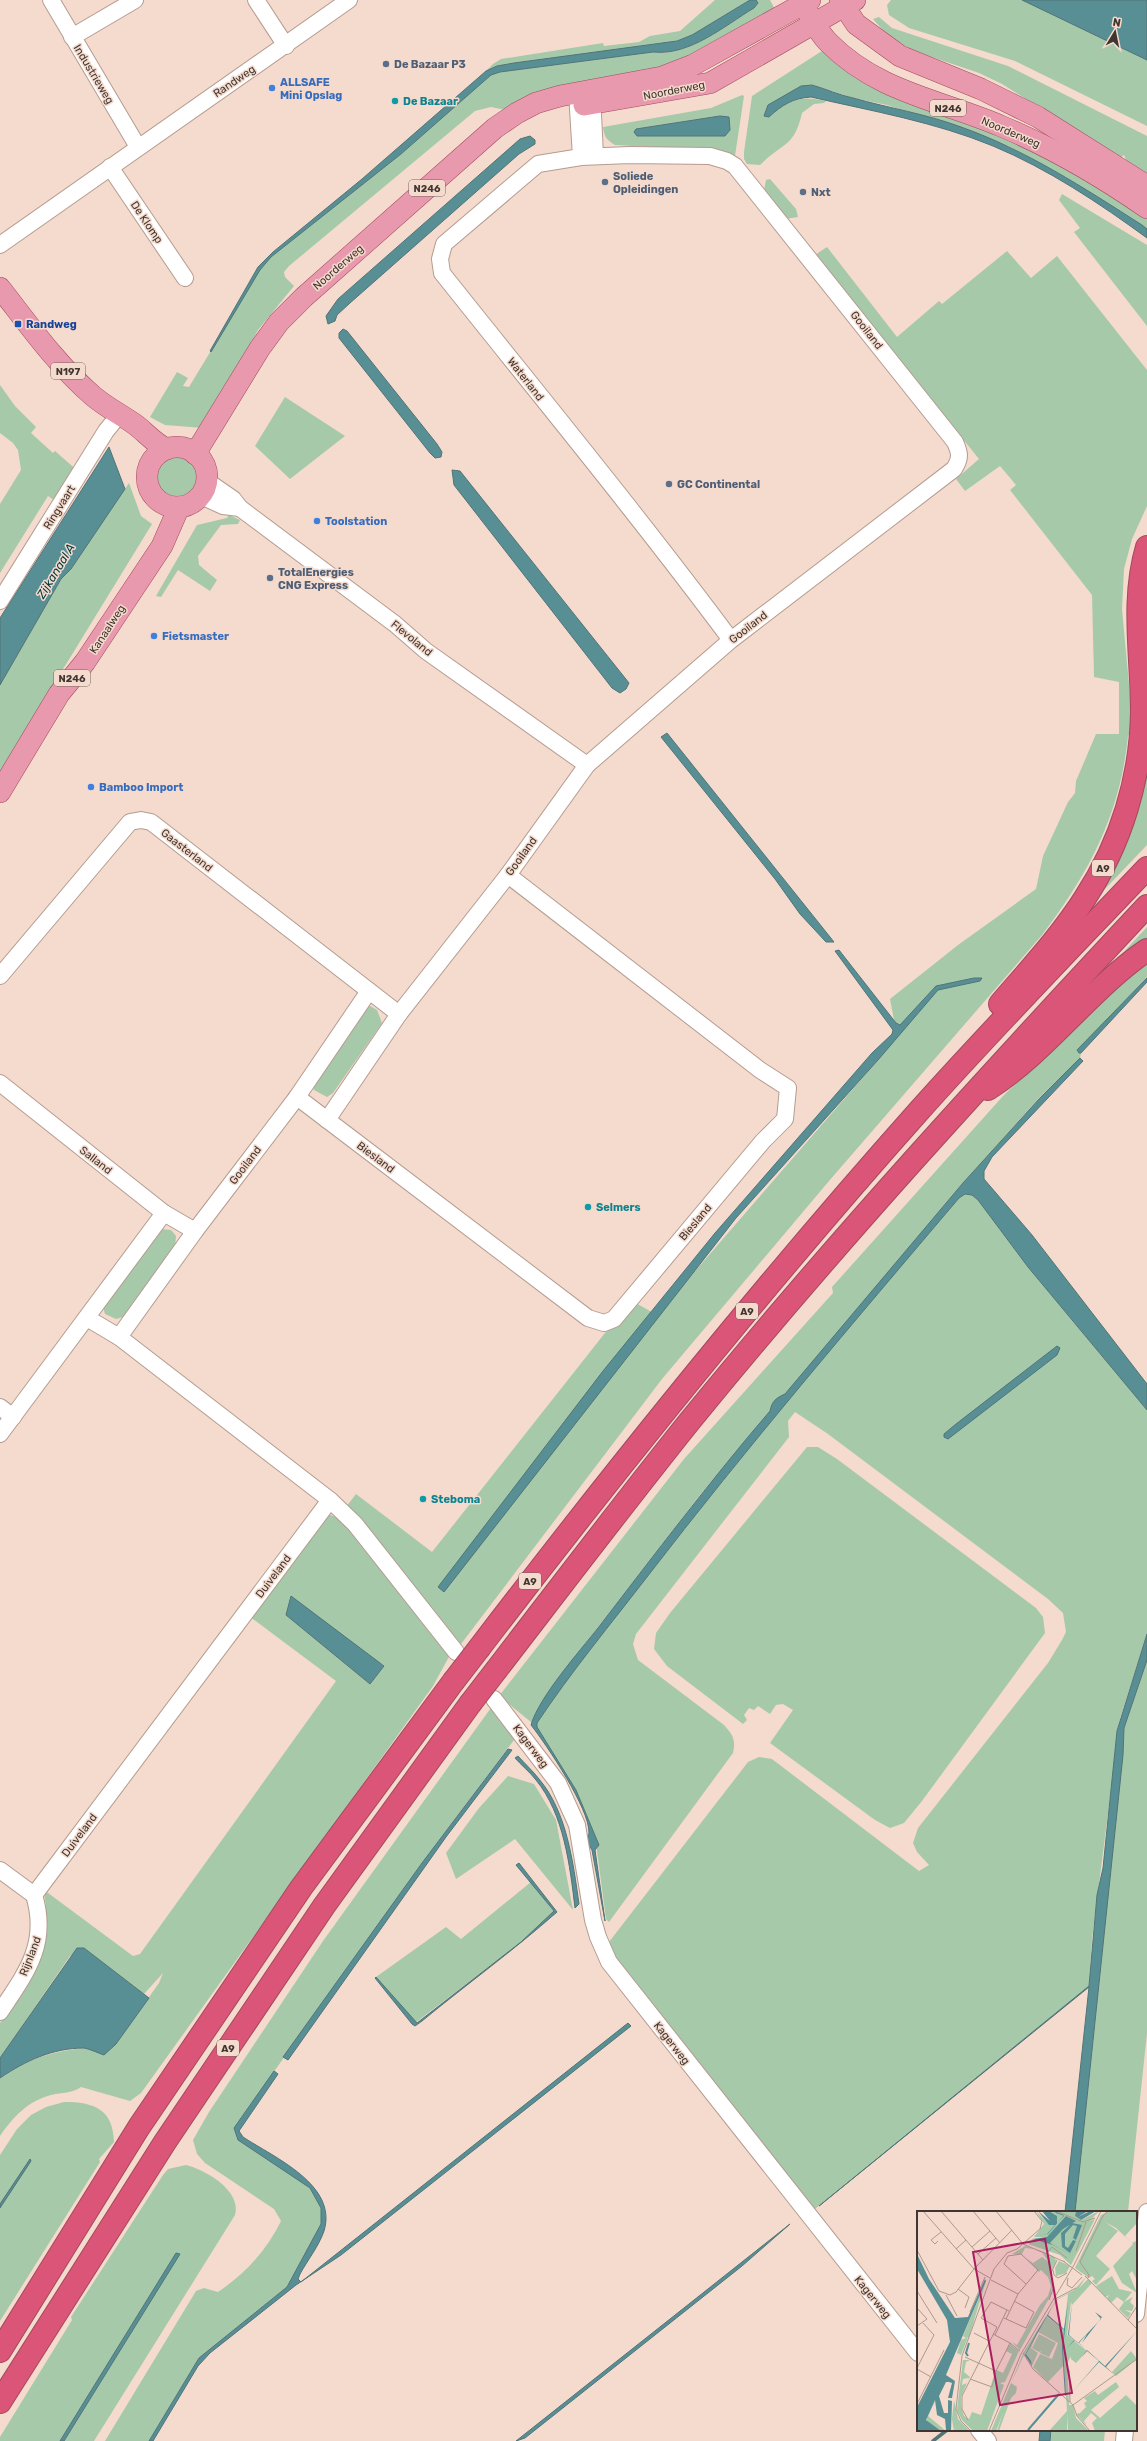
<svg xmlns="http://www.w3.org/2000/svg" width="1147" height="2441" font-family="Rubik,sans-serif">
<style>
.green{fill:#a6c9aa;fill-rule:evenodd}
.water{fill:#588f95;stroke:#517477}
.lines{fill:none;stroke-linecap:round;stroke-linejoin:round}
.stream{stroke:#517477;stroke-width:3.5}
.minor-casing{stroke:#b59c90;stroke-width:18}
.major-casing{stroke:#a44a5e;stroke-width:22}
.highway-casing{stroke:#a44a5e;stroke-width:24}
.minor{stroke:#fff;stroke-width:16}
.major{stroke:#e999ad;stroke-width:21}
.highway{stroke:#da5577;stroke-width:22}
.highway-bridge-casing{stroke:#a44a5e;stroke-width:24;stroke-linecap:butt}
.highway-bridge{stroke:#da5577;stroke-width:22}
.service-dot{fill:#5c6f8a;stroke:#f5dbcd;stroke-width:1.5}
.shop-dot{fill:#3f7fe0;stroke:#f5dbcd;stroke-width:1.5}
.culture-dot{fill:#0f9aa8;stroke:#f5dbcd;stroke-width:1.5}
.transit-dot{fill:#1a4fb4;stroke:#f5dbcd;stroke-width:1.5}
.labels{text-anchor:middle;stroke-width:3;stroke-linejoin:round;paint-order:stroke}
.shield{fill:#f5dbcd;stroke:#76675f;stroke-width:1}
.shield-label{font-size:10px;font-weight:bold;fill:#403530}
.service-label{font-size:11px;font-weight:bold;fill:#4e5e75;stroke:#f5dbcd;text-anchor:start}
.street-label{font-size:11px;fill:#403530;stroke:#f5dbcd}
.shop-label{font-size:11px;font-weight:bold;fill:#366cbe;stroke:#f5dbcd;text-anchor:start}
.culture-label{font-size:11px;font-weight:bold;fill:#0d838f;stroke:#f5dbcd;text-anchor:start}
.transit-label{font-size:11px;font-weight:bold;fill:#164399;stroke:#f5dbcd;text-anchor:start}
.water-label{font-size:12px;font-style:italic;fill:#00383d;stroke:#f5dbcd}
.inset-river{fill:none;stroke:#588f95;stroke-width:2}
.inset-road{fill:none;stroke:#ad998e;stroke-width:1}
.view{fill:#aa1e5f;fill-opacity:0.15;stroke:#aa1e5f;stroke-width:2}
.inset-edge{fill:none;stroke:#403530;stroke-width:2}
</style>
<rect width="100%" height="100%" fill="#f5dbcd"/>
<g class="green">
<path d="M715,0H750L692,35L677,41L486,71L493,64L501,59L603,43L604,46L639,42L650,36L680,31Z"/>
<path d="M756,0H770L776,11L655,73L506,110L491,107L475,111L289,266L284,272L285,277L294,286L258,330L203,428L165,425L150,417L177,372L188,378L183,386L189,387L260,270L271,257L401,154L491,75L500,72L653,52C690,57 724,26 754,8L758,3Z"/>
<path d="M891,0H1147V126L1015,61L909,28L889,15L887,5Z"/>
<path d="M879,17L892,28L1008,66L1147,136V174L1126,160L1124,155L1120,158L1002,84L979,73L914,51L887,35L873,19Z"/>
<path d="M825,49L1017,140L1147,217V229L1049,168L1008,146L887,105L853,98L813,85L801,86L792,91L769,117C789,99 800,95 826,101L824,103L814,104L802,113C794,148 783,142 760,165L747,164L744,159V152L752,96Z"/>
<path d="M742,95L744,96L735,156L725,151L615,145C607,140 604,137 603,127L711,108ZM720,116L725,136H637L636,129Z"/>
<path d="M770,179L796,209L798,217L785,219L764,190L766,180Z"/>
<path d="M1062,194L1147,245V326L1074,232L1080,228L1059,200Z"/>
<path d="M827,247L897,337L939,301L942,304L1007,251L1031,278L1057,256L1147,370V506L1132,539L1124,569L1122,609L1131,706V730L1128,736C1120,815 1089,873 1042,935L829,1181L662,1379L461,1644L346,1507L356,1494L432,1552L616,1319L634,1302L657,1315L878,1060L897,1036L890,999L958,945L1036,889L1043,856L1068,802L1075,793L1076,781L1096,734H1119V682L1094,677L1092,595L1010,490L1016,485L1000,466L965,491L956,479L979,459L815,255Z"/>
<path d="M0,385L15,406L36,427L31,433L53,453L55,451L79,472L54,500L48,496L0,573V504L21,470L18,450L13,443L0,433Z"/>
<path d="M285,397L345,436L290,479L255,446Z"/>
<circle cx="176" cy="476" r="21"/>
<path d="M129,483L141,516L152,524L0,772V685L61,579L71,569Z"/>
<path d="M229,515L240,520L238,524L221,525L198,556L199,565L217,580L210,591L178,570L161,597L156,596L197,525L227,518Z"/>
<path d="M1147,744V845L1082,913Z"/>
<path d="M1147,927V944L1086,992Z"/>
<path d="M1147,959V978L1078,1050L1081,1053L1080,1058L1038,1099L963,1183L785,1395C776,1398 772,1401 770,1411L700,1495L566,1669L537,1723C571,1672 610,1625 647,1577C747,1447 853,1323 959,1198L965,1194L972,1195L978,1200L1028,1267L1147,1410V1634L1120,1719L1092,1939L1089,1986L815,2209L804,2202L613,1956L609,1942L748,1762L759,1757L772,1759L919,1871L929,1865L917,1852L913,1843L918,1828L1048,1663L1062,1640L1066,1632L1063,1613L1048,1599L828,1434L795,1412L788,1421L789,1437L636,1634L633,1644L638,1660L724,1725C733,1735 736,1740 733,1753L609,1922L606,1919L595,1836L576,1790L537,1727L499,1696L684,1459L833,1293L832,1287L1003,1096L1075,1024Z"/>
<path d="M370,1006L377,1010L382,1023L333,1093L327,1097L314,1090L312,1085L365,1008Z"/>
<path d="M161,1229L171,1230L176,1236L175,1247L123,1317L116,1319L105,1314L103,1307Z"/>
<path d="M807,1447H818L837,1459L1036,1608L1043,1617L1045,1633L922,1801L904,1823L890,1828L875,1820L770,1743L793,1710L783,1704L776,1705L770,1714L758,1706L754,1710L749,1708L744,1715L747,1720L743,1724L667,1666L654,1649L656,1633L670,1613Z"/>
<path d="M328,1514L343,1520L451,1653L433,1686L141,2093L130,2101L81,2087C71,2094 63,2092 51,2095C28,2101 13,2117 0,2136V2078C41,2050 69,2050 116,2044L159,1983L163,1973L144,1994L84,1948L70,1956L0,2058V2023L34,1970L41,1950L46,1908L44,1890L133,1956L140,1954L336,1681L245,1613ZM286,1615L384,1665V1666L370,1684Z"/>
<path d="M1147,1660V2033L1128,2212H1075L1124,1728Z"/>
<path d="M493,1705L517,1736L422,1863L234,2128L238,2140L310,2188L321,2208V2224L318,2232L287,2287L199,2358L149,2441H105L196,2291L204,2288L218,2292C245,2274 267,2250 281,2221L274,2209L205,2163L197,2154L193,2140L209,2112L323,1941Z"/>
<path d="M508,1776L534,1784L556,1820L573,1910L515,1839L456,1879L446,1853L479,1808Z"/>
<path d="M531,1882L554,1912L521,1942L415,2023L376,1977L446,1927L461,1939Z"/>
<path d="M64,2102C94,2102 113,2109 114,2142L99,2159L100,2162L0,2321V2155L17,2129L31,2115L46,2107Z"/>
<path d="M186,2165C206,2170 242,2191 235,2215L94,2441H64L179,2254L177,2253L60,2441H0V2437L72,2320L71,2317L163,2175L168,2169Z"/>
<path d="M1052,2430H1105L1104,2441H1050Z"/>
</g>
<g class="water">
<path d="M750,0H756L758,3L754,8C724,26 690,56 653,52L500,72L491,75L401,154L271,257L260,270L211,352L210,351L258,267L273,252L362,179L486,71L497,66L514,63L677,41L692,35Z"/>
<path d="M1022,0H1147V60Z"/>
<path d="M812,85C826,89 839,95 853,98C889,108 926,114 961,127C1026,150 1084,188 1142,225L1147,229V238C1099,203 1048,169 993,146C935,122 872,111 811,97C793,98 782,105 769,117L764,116L768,105L801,86Z"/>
<path d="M720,116L729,117L730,130L725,136H637L634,132L636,129Z"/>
<path d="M530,136L535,140V144L519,154L350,303L337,315L335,321L328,324L326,316L338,299L520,139Z"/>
<path d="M343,329L347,331L437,444L442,452L441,457L435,458L430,453L339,338V333Z"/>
<path d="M109,447L125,489L71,569L61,579L0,685V618Z"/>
<path d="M452,470L460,471L629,683L626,689L620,693L612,688L454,485Z"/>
<path d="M667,733L834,942H826L800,914L775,879L661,737Z"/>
<path d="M839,950L896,1023L900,1025L936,986L974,978H982L980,981L938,990L878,1060L736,1218L444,1592L438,1587L603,1371L715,1233L872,1053L892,1034L893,1030L835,951Z"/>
<path d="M1147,978V982L1081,1053H1079L1077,1050Z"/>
<path d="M1080,1058L1083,1061L992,1157L984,1171V1179L1032,1235L1147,1384V1410L1028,1267L978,1200L972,1195L965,1194L959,1198C853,1323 747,1447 647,1577C610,1625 571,1672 537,1723V1727L576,1790L599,1845L595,1850L605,1921L592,1850L587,1842C587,1839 589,1835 589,1833C590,1809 546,1744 531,1725C539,1697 579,1652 598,1628C654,1555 710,1481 770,1411C772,1401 776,1398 785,1394L963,1183L1039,1099Z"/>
<path d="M1057,1346L1060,1348L1057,1355L948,1439L944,1437V1434L956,1424Z"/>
<path d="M291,1596L384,1666L370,1684L286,1615Z"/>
<path d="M1147,1634V1660L1124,1728L1123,1755L1075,2212H1065L1089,1987L819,2206L1089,1986L1097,1895L1103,1868L1117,1731Z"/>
<path d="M508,1749L512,1750L446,1837L288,2060L283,2057L422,1863Z"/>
<path d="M518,1756C525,1764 533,1771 539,1779C567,1812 573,1862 579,1904L575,1908C570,1866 564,1814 536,1780C530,1772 521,1765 515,1758Z"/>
<path d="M519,1863L557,1912C514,1950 467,1984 422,2021L415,2026L412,2024L375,1978L376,1977L417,2023L521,1942L554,1911L516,1865Z"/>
<path d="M77,1948H84L149,1998L116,2044L104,2055C98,2053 90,2049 84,2048C53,2048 25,2061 0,2078V2058Z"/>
<path d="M628,2023L631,2026L341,2255L296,2285L210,2353L198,2366L153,2441H149L199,2358L287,2287L321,2224V2208L310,2188L238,2140L234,2128L274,2071L278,2074L239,2131L243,2137C275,2158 338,2185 324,2231C319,2246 307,2261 300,2274L298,2279L301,2282Z"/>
<path d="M30,2159L31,2161L0,2208V2204Z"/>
<path d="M790,2224L742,2266L525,2438L516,2441Z"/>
<path d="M176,2253L180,2254L64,2441H60Z"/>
<path d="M1040,2430H1051L1050,2441H1039Z"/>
</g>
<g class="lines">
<path class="stream" d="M933,2441L947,2430"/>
<g class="minor-casing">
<g id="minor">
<path d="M51,0L138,147"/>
<path d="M256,0L286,46"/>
<path d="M72,37L135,0"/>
<path d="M577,93L581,157"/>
<path d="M592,93L595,156"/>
<path d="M110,167L185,278"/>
<path d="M0,245L349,0"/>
<path d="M207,481L233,499L240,508L395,624L426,651L587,765"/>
<path d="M201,496L223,506L240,508"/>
<path d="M0,601L106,431L119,415"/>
<path d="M0,976L130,822L141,820L151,822L399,1014"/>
<path d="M0,1083L164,1213L195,1231"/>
<path d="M297,1097L588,1318L604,1323L614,1319L763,1141L785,1119L788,1088L760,1070L508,875"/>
<path d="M327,1120L399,1014L508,875L587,765L731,640L954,469C961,458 960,453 955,442L735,166L727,161L710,156L630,155L581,157L538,164L444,244L440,259L442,273C539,395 638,515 731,640"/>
<path d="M119,1337L195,1231L297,1097L369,991"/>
<path d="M0,1407L13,1417"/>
<path d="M0,1434L164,1213"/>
<path d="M330,1500L355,1524L456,1652"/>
<path d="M494,1699L558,1783L577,1825L593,1920L598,1937L609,1962L918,2353"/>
<path d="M0,1870L34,1895"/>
<path d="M34,1895L330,1500L119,1337L87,1318"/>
<path d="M0,2012C26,1973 49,1944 34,1895"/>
<path d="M1136,2314L1147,2212"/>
<path d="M979,2430L988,2441"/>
<path d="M1124,2441L1125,2430"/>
</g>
</g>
<g class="major-casing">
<g id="major">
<path d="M840,0L856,24L900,56L981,89L1038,117L1147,186"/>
<path d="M803,4C811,17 818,32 828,42C877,92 940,100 1001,126C1053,148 1101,176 1147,208"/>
<path d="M584,105L710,83L855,0"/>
<path d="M0,288C29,325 57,365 93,396C106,407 120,414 133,423C145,431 153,443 167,449"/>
<circle cx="177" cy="477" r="30"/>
<path d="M195,454L260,348L279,322L304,297L495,128L517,113L536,103L560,96L662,77L693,65L810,0"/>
<path d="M0,792L59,694L85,662L162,546L179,507"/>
</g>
</g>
<g class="highway-casing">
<g id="highway">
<path d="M1000,1004C1029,970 1061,936 1085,898C1121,843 1141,778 1142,712C1142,656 1131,601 1147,547"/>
<path d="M988,1089C1047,1051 1089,990 1147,950"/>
<path d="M480,1647C620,1464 764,1285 918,1112C992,1029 1070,949 1147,868"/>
<path d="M497,1669C561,1586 624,1503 689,1422C834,1244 990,1074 1147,906"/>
<path d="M0,2351L139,2127L301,1888L453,1682"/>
<path d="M0,2402L165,2142L324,1906L470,1704"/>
</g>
</g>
<use href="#minor" class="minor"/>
<use href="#major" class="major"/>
<use href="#highway" class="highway"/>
<g class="highway-bridge-casing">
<g id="highway-bridge">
<path d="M453,1682L480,1647"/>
<path d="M470,1704L497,1669"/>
</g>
</g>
<use href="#highway-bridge" class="highway-bridge"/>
</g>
<g class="service-dot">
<circle cx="386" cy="64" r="4"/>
<circle cx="605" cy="182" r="4"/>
<circle cx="803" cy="192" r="4"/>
<circle cx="669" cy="484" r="4"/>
<circle cx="270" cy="578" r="4"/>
</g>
<g class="shop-dot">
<circle cx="272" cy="88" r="4"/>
<circle cx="317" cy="521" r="4"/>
<circle cx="154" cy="636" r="4"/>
<circle cx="91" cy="787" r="4"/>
</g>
<g class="culture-dot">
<circle cx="395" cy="101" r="4"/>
<circle cx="588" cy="1207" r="4"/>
<circle cx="423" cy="1499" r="4"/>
</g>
<rect class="transit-dot" x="14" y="320" width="8" height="8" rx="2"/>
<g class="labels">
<g class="shield">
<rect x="930" y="100" width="36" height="16" rx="3"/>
<rect x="409" y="180" width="36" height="16" rx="3"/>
<rect x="51" y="363" width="34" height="16" rx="3"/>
<rect x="54" y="670" width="36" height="16" rx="3"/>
<rect x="1092" y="860" width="22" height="16" rx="3"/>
<rect x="736" y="1303" width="22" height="16" rx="3"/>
<rect x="519" y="1573" width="22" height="16" rx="3"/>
<rect x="217" y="2040" width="22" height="16" rx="3"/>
</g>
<g class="shield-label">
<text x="948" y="112">N246</text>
<text x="427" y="192">N246</text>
<text x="68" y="375">N197</text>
<text x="72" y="682">N246</text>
<text x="1103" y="872">A9</text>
<text x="747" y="1315">A9</text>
<text x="530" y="1585">A9</text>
<text x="228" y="2052">A9</text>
</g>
<g class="service-label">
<text x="394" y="68">De Bazaar P3</text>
<text x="613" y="180">Soliede<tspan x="613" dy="13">Opleidingen</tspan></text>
<text x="811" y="196">Nxt</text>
<text x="677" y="488">GC Continental</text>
<text x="278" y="576">TotalEnergies<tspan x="278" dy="13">CNG Express</tspan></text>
</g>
<g class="street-label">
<text transform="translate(94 74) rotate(59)" y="4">Industrieweg</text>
<text transform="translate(234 81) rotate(-34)" y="4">Randweg</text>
<text transform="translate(674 90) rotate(-11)" y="4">Noorderweg</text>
<text transform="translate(1011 132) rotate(23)" y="4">Noorderweg</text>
<text transform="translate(147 222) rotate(56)" y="4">De Klomp</text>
<text transform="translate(338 267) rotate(-41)" y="4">Noorderweg</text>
<text transform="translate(867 330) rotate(52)" y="4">Gooiland</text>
<text transform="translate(526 379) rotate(52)" y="4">Waterland</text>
<text transform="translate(59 507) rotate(-58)" y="4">Ringvaart</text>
<text transform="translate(748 627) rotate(-38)" y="4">Gooiland</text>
<text transform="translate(107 629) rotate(-57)" y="4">Kanaalweg</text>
<text transform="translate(412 638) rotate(39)" y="4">Flevoland</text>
<text transform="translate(187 850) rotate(38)" y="4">Gaasterland</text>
<text transform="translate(521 856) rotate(-54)" y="4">Gooiland</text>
<text transform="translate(376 1157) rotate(37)" y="4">Biesland</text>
<text transform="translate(96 1160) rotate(38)" y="4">Salland</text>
<text transform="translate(245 1165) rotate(-53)" y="4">Gooiland</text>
<text transform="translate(695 1222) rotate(-50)" y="4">Biesland</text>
<text transform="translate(273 1576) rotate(-53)" y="4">Duiveland</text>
<text transform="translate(531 1746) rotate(53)" y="4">Kagerweg</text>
<text transform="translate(79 1835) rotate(-53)" y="4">Duiveland</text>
<text transform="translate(30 1956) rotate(-69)" y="4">Rijnland</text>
<text transform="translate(672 2043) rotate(52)" y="4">Kagerweg</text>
<text transform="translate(873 2297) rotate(51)" y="4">Kagerweg</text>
</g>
<g class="shop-label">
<text x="280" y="86">ALLSAFE<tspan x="280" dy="13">Mini Opslag</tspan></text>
<text x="325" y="525">Toolstation</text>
<text x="162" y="640">Fietsmaster</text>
<text x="99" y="791">Bamboo Import</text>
</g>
<g class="culture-label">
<text x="403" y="105">De Bazaar</text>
<text x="596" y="1211">Selmers</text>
<text x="431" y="1503">Steboma</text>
</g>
<g class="transit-label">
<text x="26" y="328">Randweg</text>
</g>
<g class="water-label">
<text transform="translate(56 571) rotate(-59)" y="4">Zijkanaal A</text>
</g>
</g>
<g transform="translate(917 2211)">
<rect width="220" height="220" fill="#f5dbcd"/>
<path d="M119,0L133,14L140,5L132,0H159L158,5L164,9L182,0L173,10L178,8L154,54L143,44L111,33L115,28L124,31L127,26H117L127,13ZM192,0H220V12L208,25L215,32L219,30L220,32V69L215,60L212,63L220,82L205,72L196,55L216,33L199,17L188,11L201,20L179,45L193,58L179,74L175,70L178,68L175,65L172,67L158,57L184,4ZM108,35L125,40L136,45L138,47L139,50L133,63L135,74L134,84L103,139L95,131L100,134L123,94L131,85L134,75L131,66L124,59L122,61L110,48L116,52L125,46L133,52L125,42L136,47L127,42L118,38L108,37L105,43H95ZM142,50L153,55L149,62L139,65L138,57ZM195,65L202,78L215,81L207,91L216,86L213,91L217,95L215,100L208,99L214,102L211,107L202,98L207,91L200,86L194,92L190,87L192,84L188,86L179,75ZM169,66L162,77L171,68L175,72L155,94L154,91L150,124L170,140L159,152L154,148V145L150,153L152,194H156L159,207L172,220H151L150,202V220H132L150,200L147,154L131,171L116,156L123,143L135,148L141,132L121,121L114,137L121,142L115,155L106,142L139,89L157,79ZM151,83L147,119L129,105L140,89ZM69,70L52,126L49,127L51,126L44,144L40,142L44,129L49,127L46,125ZM122,123L139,132L132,146L123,142L124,140L122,141L115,137ZM93,133L102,140L88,171L83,172L87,174L70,220H56L45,209L40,199L46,149H53L49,151L47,161L53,166L50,171L52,167L46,168L45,174L50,172L44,186V195L47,205L52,208L55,201L64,204L79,159L86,162L95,143L89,140ZM214,140L220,148L199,165L195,161ZM106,143L107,144L94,172L100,176L99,182L94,187L82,220H80L86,202L79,220H74ZM28,169L11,205L29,220H24L11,212L9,206ZM199,171L202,176L174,199L183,207L209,184L220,195V219L178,220L175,212L180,207L174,202L167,210L170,215L159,203L163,202L169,196L167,192L170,190L167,187L178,180L181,184ZM37,189L41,208L53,220H37L35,208Z" fill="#a6c9aa" fill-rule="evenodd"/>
<path d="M121,0L133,10L125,0H132L140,5V12L147,5L139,2L137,0L147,4L131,23L119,25L130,23L138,14H132ZM159,0H171L161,6L173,0H179L164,9L158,5ZM149,5L159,10L146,18L133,32L156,45L136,34L115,28L130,26ZM155,12L165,14L159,29L156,27L160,15L156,14L148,23V35L151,37L156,29L159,30L153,42L145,36L144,22ZM0,43L12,68L38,107L51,106L68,68L69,70L29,164L38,170L35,187H31L35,172L32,171H29L22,185L27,202H31V189L35,190L34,219H29L28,208L20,204L18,189L9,209L24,220H0V196L33,131L30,109L0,58ZM151,91L146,137L149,184L148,185L146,154L132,171L146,154L145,137L147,119L130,105L109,143L114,150L115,155L108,144L120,121L135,96L131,104L147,118ZM155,92L152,124L161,132L184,108L178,101L185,106L165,132L170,123L162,132L188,155L220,120L189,156L199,165L188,156L156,193L188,156L182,151L156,180L182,150L170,140L164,147L170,139L164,134L159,139L164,134L158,129L150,137L157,129L151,124Z" fill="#588f95"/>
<path class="inset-river" d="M51,145L49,142L52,132M111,219L142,183"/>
<path class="inset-road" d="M6,0L57,58L73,67M24,0L66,49M56,0L83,32M79,0L106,33M117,0L125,10L123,18M139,0L166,11L178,7M21,30L18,33L14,29L24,21M106,33L148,51M55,36L73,20M39,38L49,29M0,39L22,80L33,84L39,81L57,58L95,19M159,40L169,11M131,41L135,36L150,47M61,43L79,27M146,50L165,64M136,59L137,64L141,67L150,62M168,65L220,118M151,67L150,74L155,77L165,66M171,67L172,64L163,51L186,5L191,0M74,69L101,83M41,78L52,86L48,97M0,80L20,112M29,84L40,105M138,88L159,77M132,89L136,78L134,62L140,49M0,97L10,108L0,115M53,101L68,66M64,107L74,91L92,100M64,107L80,116M87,107L109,117L117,101L97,90M89,108L101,83L121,59L104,43L91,45L87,53L109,73M211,109L220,95M57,122L72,130M78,124L90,99M93,132L103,140M106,142L116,158L156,194L160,205L173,220M48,146L79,160M0,157L17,124L6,112M0,158L14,166M152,159L153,191M53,168L75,176L79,160L93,132L76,123M0,193L27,139M156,194L220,148M51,209L45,198V185L80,116M54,220L44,210L39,198L45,145L77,58L90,42L100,38L124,17M72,220L104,143L157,54L184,0"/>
<path class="view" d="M128,28L155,182L83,194L56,41Z"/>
<rect width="220" height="220" class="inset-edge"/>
</g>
<g transform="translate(1115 32) rotate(10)" stroke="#f5dbcd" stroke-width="3" paint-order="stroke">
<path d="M0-3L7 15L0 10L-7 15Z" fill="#403530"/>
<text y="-6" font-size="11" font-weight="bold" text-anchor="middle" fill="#403530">N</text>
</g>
</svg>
